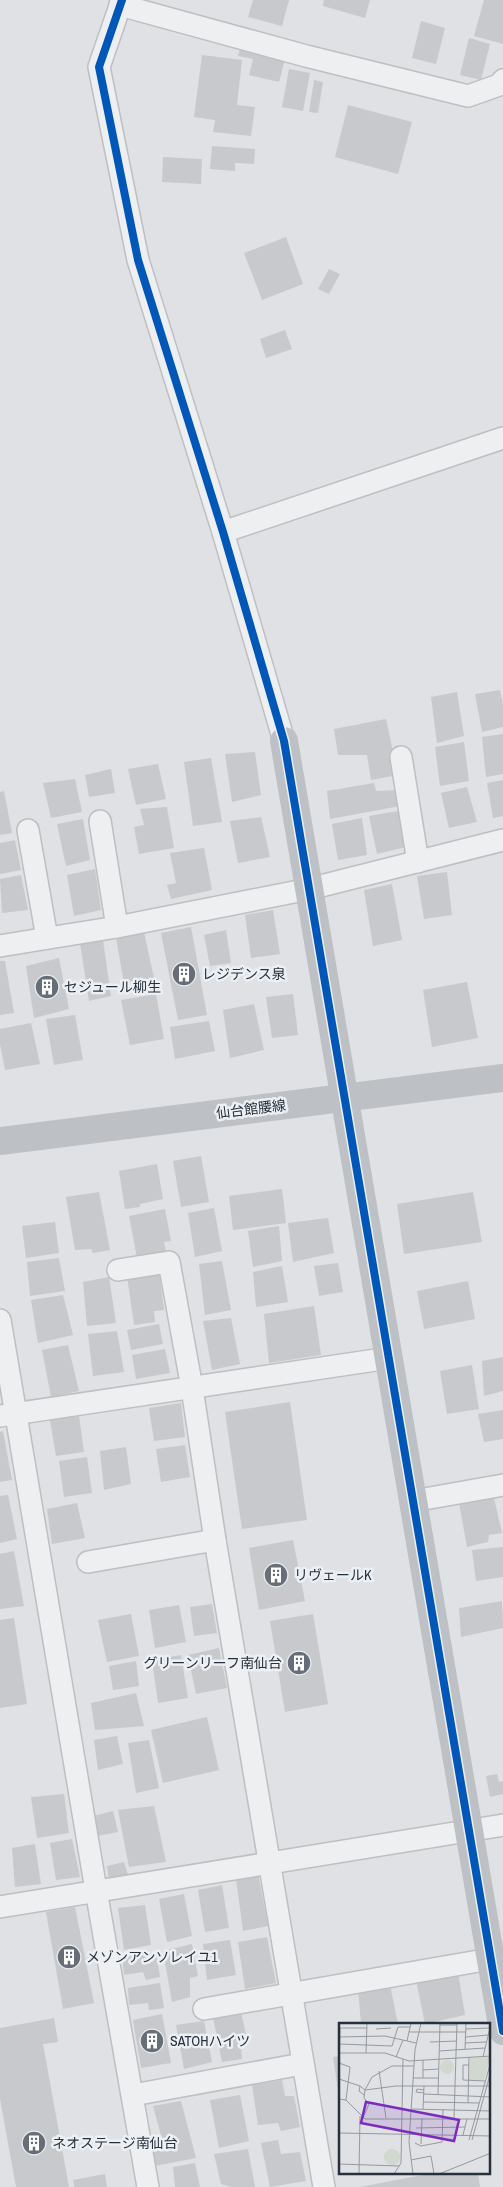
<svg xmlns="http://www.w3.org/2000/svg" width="503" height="2187" font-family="'Archivo Narrow','Noto Sans JP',sans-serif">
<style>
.building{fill:#c7c9cc}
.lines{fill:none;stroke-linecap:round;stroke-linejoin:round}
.street-casing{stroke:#bdbfc2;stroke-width:24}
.street{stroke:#eeeff1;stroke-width:21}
.secondary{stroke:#bdc0c4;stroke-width:28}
.cycleway-casing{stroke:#ecf0f4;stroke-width:11}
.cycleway{stroke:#0057b8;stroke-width:8}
.labels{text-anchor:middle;stroke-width:5;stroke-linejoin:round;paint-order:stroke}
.poi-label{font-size:14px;fill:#27303c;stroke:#ecf0f4;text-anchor:start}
.street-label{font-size:14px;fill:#27303c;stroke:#ecf0f4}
.inset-road{fill:none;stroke:#959aa1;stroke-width:1}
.view{fill:#7b2cbf;fill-opacity:0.15;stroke:#7b2cbf;stroke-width:2.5}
.inset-edge{fill:none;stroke:#27303c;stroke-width:2.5}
</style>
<rect width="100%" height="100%" fill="#dfe1e4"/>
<g class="building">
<path d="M253,0H289L282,26L248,17Z"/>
<path d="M324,0H370L365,18L323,6Z"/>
<path d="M484,0H503V44L474,36Z"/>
<path d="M421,21L445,28L436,64L412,58Z"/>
<path d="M469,38L490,44L481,80L460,75Z"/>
<path d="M240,49L285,59L279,82L249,75L253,59L238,56Z"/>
<path d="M202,55L242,60L237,105L255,107L251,136L213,132L215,120L194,117Z"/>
<path d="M289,69L310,73L303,111L282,107Z"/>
<path d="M314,80L323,82L318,113L309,112Z"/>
<path d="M348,105L412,122L398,174L335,157Z"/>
<path d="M212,146L255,149L254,164L235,163V171L210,169Z"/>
<path d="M163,157L202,159L201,184L162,182Z"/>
<path d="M286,237L303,284L262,300L244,253Z"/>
<path d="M329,269L340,274L329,294L318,289Z"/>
<path d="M285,330L292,349L266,358L260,339Z"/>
<path d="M500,690L503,705V727L482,732L475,694Z"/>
<path d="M457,692L464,736L437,743L431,697Z"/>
<path d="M386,719L398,775L371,780L367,755H338L334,729Z"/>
<path d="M503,734V774L486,777L482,737Z"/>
<path d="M464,742L469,781L440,786L435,747Z"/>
<path d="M255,752L261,795L232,802L225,754Z"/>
<path d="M211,758L222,822L193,826L184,762Z"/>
<path d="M158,764L166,799L136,805L128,769Z"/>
<path d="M111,769L115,793L89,797L85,775Z"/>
<path d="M75,779L82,812L51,818L43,783Z"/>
<path d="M503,780V816L493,818L487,783Z"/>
<path d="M374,783L376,791L398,790L400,806L330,819L327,791Z"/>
<path d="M467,787L477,822L449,828L441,793Z"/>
<path d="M4,791L12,833L0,835V792Z"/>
<path d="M167,807L174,848L139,854L134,827L144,825L140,809Z"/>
<path d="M398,811L406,847L377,854L369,816Z"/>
<path d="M261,817L270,857L238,863L230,821Z"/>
<path d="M362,818L367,855L338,860L332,824Z"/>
<path d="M83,819L90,860L66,866L57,824Z"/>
<path d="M15,840L21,870L0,874V843Z"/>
<path d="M204,848L212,890L171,899L167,885L176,883L170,853Z"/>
<path d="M95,869L101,910L74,916L67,875Z"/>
<path d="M447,872L452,915L424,919L417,876Z"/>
<path d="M21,875L28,910L2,913L0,879Z"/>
<path d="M392,884L402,940L373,946L364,890Z"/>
<path d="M273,910L280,954L251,958L245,915Z"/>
<path d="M191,927L207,1015L178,1020L161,933Z"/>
<path d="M226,930L231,963L210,966L204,935Z"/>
<path d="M144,932L154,978L124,983L116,938Z"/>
<path d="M103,940L111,996L89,1001L80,943Z"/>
<path d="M59,958L69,1009L34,1018L26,966Z"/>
<path d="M0,961H5L14,1013L0,1015Z"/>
<path d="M467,982L478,1038L432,1047L423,990Z"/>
<path d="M156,994L164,1039L130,1045L121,1000Z"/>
<path d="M293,994L298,1035L272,1038L266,997Z"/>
<path d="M254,1004L264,1050L230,1058L223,1010Z"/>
<path d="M75,1015L83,1060L54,1065L46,1019Z"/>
<path d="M209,1021L215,1051L175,1059L170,1027Z"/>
<path d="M31,1023L40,1064L5,1070L0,1044V1029Z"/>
<path d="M201,1156L209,1202L181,1207L173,1161Z"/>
<path d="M157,1164L163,1199L140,1204V1207L125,1209L119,1171Z"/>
<path d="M282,1189L286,1223L233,1230L229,1196Z"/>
<path d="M99,1192L110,1250L93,1253L91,1249L75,1250L66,1197Z"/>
<path d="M473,1192L482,1242L404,1254L397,1204Z"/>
<path d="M214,1208L222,1251L195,1257L188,1213Z"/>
<path d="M165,1209L171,1241L164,1242L166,1252L137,1258L129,1216Z"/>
<path d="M328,1218L334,1253L293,1262L288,1223Z"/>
<path d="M55,1222L59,1253L26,1258L22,1226Z"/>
<path d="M279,1226L282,1261L253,1267L248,1231Z"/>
<path d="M59,1258L65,1291L30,1296L27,1262Z"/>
<path d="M222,1261L231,1310L205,1315L199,1264Z"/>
<path d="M338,1263L343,1292L319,1296L314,1266Z"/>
<path d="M282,1266L288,1302L256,1307L253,1272Z"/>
<path d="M159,1271L164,1310L154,1311L155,1322L134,1325L127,1276Z"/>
<path d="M109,1277L116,1323L87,1326L83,1282Z"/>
<path d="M468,1281L475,1319L424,1329L417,1291Z"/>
<path d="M63,1295L73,1335L38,1343L31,1300Z"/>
<path d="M314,1306L321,1355L269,1363L264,1314Z"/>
<path d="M231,1318L240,1364L212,1370L203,1321Z"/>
<path d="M159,1324L163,1344L131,1350L127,1330Z"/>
<path d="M117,1331L124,1372L93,1376L88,1334Z"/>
<path d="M68,1345L79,1391L51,1397L42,1350Z"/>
<path d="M165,1349L170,1373L136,1379L132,1355Z"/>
<path d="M503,1357V1391L484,1396L482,1361Z"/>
<path d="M472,1365L479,1409L447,1414L440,1371Z"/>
<path d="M290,1402L307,1520L242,1529L225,1412Z"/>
<path d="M181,1403L185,1437L154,1441L149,1408Z"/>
<path d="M503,1410V1439L484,1442L478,1414Z"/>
<path d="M79,1416L84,1452L56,1456L50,1420Z"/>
<path d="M3,1431L12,1480L0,1482V1432Z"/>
<path d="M185,1445L190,1477L161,1482L156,1449Z"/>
<path d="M126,1447L131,1484L104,1490L100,1451Z"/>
<path d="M87,1457L92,1493L64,1497L59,1461Z"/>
<path d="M8,1495L17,1539L0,1543V1496Z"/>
<path d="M494,1498L502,1533L489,1535L488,1542L467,1547L459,1503Z"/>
<path d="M77,1503L85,1538L52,1544L47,1509Z"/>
<path d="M293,1540L305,1601L259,1610L249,1548Z"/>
<path d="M503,1547V1577L476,1581L472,1550Z"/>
<path d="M14,1551L24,1606L0,1609V1554Z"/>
<path d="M502,1601L503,1628L461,1637L459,1608Z"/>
<path d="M212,1604L217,1633L194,1636L190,1607Z"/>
<path d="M179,1605L186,1642L155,1648L149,1610Z"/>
<path d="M131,1614L139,1656L107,1662L98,1620Z"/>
<path d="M313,1614L328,1704L285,1712L270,1621Z"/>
<path d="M14,1618L27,1704L0,1708V1620Z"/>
<path d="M219,1648L227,1688L196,1694L188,1655Z"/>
<path d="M181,1655L188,1698L158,1703L152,1660Z"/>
<path d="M136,1661L139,1686L113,1690L109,1666Z"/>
<path d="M136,1693L144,1726L95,1730L91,1703Z"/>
<path d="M207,1717L219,1770L163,1783L151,1730Z"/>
<path d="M117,1736L123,1764L98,1770L94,1740Z"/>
<path d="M149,1740L159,1788L136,1793L128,1743Z"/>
<path d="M497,1774L499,1782L503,1781V1794L490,1797L486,1776Z"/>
<path d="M64,1794L69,1833L37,1838L31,1797Z"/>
<path d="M154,1806L166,1862L129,1867L118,1810Z"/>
<path d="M113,1811L118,1832L97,1836L93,1816Z"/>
<path d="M72,1839L80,1877L56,1880L50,1843Z"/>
<path d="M35,1844L41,1884L15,1887L12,1848Z"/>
<path d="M124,1862L129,1878L109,1881L107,1866Z"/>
<path d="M258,1873L268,1926L243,1931L236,1879Z"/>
<path d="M222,1885L229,1928L205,1932L198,1890Z"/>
<path d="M184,1894L192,1936L167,1942L159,1899Z"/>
<path d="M145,1905L151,1945L124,1950L118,1908Z"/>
<path d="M75,1907L94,2003L63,2009L46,1912Z"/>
<path d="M267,1937L276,1983L245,1989L238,1942Z"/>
<path d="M230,1940L236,1975L207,1980L203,1944Z"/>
<path d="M192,1944L198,1976L190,1978V1997L172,2002L163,1951Z"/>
<path d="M156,1953L160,1977L146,1980L143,1972L124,1975L122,1955Z"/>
<path d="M458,1972L465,2015L425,2024L416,1980Z"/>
<path d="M160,1983L164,2008L149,2010L148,2003L129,2005L128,1988Z"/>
<path d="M390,1985L398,2024H361L358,1988Z"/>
<path d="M241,2012L248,2044L241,2047L242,2059L222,2062L213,2018Z"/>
<path d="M162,2014L171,2063L141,2068L133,2020Z"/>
<path d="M54,2018L58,2042L43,2044L69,2187H16L0,2099V2028Z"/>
<path d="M204,2021L212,2062L184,2069L176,2025Z"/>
<path d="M340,2056V2090H338L333,2057Z"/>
<path d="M282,2080L285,2096H294L300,2127L281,2131L278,2123L258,2125L252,2085Z"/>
<path d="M240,2095L249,2141L219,2148L210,2100Z"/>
<path d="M181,2101L196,2158L155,2166L153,2152L170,2148L169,2139H162L153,2106Z"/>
<path d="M278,2140L281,2154L300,2152L306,2181L270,2187L261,2143Z"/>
<path d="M248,2149L255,2187H232L221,2184L214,2154Z"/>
<path d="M195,2163L200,2187H175L173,2167Z"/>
<path d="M433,2173H478L480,2187H360Z"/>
<path d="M105,2174L107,2187H74L73,2180Z"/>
</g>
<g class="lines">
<g class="street-casing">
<g id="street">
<path d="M122,0L99,67L138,260L223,532L284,741"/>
<path d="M120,5L306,56L468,96L499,85L503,80"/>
<path d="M223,532L503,438"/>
<path d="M401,757L418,862"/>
<path d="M100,821L117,927"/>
<path d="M28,830L47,938"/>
<path d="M0,946L117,927L309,889L503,840"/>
<path d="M118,1270L169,1262L192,1388L215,1540L324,2187"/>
<path d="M0,1320L96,1890L148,2187"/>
<path d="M0,1416L389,1358"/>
<path d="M413,1501L503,1485"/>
<path d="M88,1562L215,1540"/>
<path d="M0,1907L503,1825"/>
<path d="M204,2009L490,1959"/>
<path d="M133,2095L302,2064"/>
</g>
</g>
<use href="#street" class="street"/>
<g class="secondary">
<path d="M284,741L503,2031"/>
<path d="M0,1141L503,1078"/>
</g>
<g class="cycleway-casing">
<path id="cycleway" d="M122,0L99,67L138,260L223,532L284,741L503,2031"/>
</g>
<use href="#cycleway" class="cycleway"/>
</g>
<defs>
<g id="building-disc" transform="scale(1.25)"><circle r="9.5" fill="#676e77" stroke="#ecf0f4"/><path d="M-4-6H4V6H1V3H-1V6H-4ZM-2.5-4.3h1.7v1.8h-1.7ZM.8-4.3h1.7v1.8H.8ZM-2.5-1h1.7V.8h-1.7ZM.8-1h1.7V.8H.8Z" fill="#fff"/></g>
</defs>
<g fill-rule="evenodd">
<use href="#building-disc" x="184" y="974"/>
<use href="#building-disc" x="47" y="987"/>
<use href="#building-disc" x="276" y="1575"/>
<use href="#building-disc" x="299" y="1663"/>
<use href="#building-disc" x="69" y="1957"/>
<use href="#building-disc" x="152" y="2041"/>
<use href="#building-disc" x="34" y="2143"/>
</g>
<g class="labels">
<g class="poi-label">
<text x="202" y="979">レジデンス泉</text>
<text x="64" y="992">セジュール柳生</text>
<text x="294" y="1580">リヴェールK</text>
<text x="282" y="1668" text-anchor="end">グリーンリーフ南仙台</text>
<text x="86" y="1962">メゾンアンソレイユ1</text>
<text x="170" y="2046">SATOHハイツ</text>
<text x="52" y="2148">ネオステージ南仙台</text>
</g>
<g class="street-label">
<text transform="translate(251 1109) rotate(-7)" y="5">仙台館腰線</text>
</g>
</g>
<g transform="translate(339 2023)">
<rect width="151" height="151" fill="#dfe1e4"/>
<path d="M151,34L145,57H130L131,35ZM101 44a7 7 0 1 1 14 0a7 7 0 1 1-14 0ZM45 134a8 8 0 1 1 16 0a8 8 0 1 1-16 0Z" fill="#d0d8cf"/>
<path class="inset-road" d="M101,2H118M0,5H28M37,6L52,5M127,6L150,5M70,9H127M0,14L46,13L77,20M127,14L149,12M68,18L72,0M91,19L118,18M126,20L147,19M1,21L53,23L59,4H71M126,26L127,0M100,28L146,25M0,30H46L70,38L152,33M27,30L28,0M57,34L64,17M144,34L151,5M0,40L11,44L7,77M130,42H124V57L147,58M0,45L1,5M84,47L99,46M40,48L47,95M74,55H99M84,55V37M0,56L21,63M85,70L77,69L78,66L85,67M85,71L152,74M25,72L20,68L21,63L26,67L57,63H152M99,72L101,0M0,76L7,77L26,96H152M84,79L140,80M129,80L130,34M73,86L152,88M84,86L85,63M24,95L30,81L25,75L26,67L33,54L53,43H75M115,95L118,0M77,105L126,104M0,110L152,113M124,112L128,96M130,117L152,38M133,117L152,48M76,120L82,123L103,119L104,86M82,121L83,95M72,137L92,133L95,151M0,141L60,143M20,151L21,93M55,151L62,140L64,36M74,151L70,119L76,27L82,0M100,151L152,130"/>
<path class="view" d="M27,79L120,97L115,118L22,100Z"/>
<rect width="151" height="151" class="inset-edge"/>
</g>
</svg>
